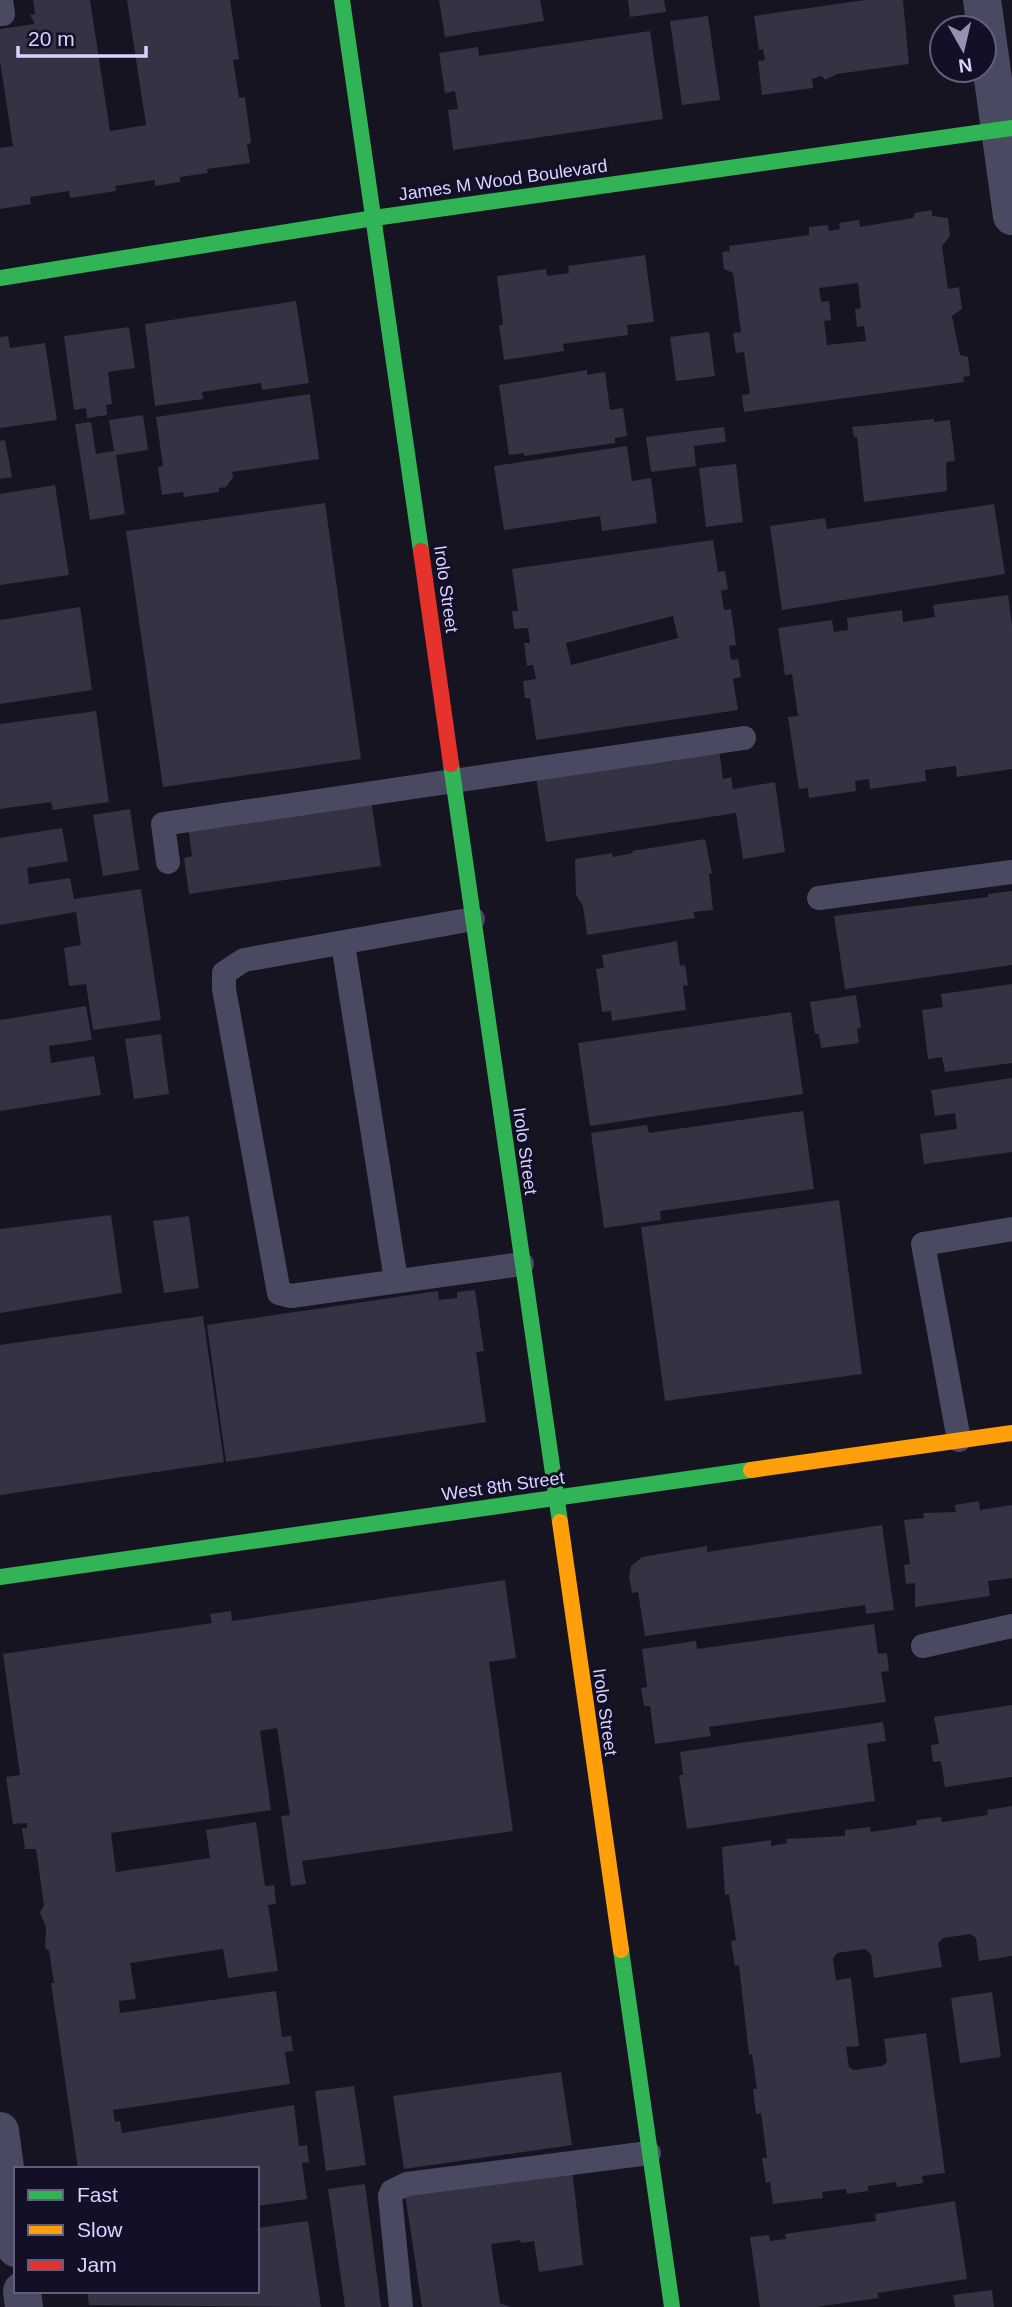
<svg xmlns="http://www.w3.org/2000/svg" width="1012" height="2307" font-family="Arial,sans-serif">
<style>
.building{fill:#343243;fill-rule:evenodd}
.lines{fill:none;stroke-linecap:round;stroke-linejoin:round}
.lane{stroke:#4a4962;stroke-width:24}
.street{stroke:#4a4962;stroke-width:38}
.fast{stroke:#30b455;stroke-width:16}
.slow{stroke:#ff9f0a;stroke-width:16}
.jam{stroke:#e5322d;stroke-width:16}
.labels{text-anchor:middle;stroke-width:6;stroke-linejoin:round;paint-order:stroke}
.street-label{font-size:18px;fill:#d9d4ff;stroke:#130f26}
</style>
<rect width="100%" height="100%" fill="#161421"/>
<g class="building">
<path d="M33,0H90L110,131L146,125L127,0H230L239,59L233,60L239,98L245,97L251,143L247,144L250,163L207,169L208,173L180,177V182L155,186V180L115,186L116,191L70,198L69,191L30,197L31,204L0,209V148L13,146L0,61V29L35,24L30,15L35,14Z"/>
<path d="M439,0H540L544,21L445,37Z"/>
<path d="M628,0H664L666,12L630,17Z"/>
<path d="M865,0H903L909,64L837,74L825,80L822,76L812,79L813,88L762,95L758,61L765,60L763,49L759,50L754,16Z"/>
<path d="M708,16L720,100L682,105L670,21Z"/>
<path d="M650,31L663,119L453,150L448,110L458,109L455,91L445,93L439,53L478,47L479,56Z"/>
<path d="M932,210V216L948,218L950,236L942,246L948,289L959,287L962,309L952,316L960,355L968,357L970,376L963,377L964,382L744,412L742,395L750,394L744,352L736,353L733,333L741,332L733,273L724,269L722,252L730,251L729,246L809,235V227L828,225L829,231L840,229L839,223L859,220L860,227L913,218L915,213ZM858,283L861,308L855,309L857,327L864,326L866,341L827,345L824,321L831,320L829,301L821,302L819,288Z"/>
<path d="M645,255L654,322L627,325L628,335L563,344L564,351L504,360L499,325H503L497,276L546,269L547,276L569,273L568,266Z"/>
<path d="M296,301L309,383L262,390L261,383L202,392L203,399L155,406L145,324Z"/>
<path d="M129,327L135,368L108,372L112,404L106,405L107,415L87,418L86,408L74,410L64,336Z"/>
<path d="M709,332L715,376L676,381L670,337Z"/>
<path d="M8,336L10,348L45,343L57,420L0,428V337Z"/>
<path d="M587,370V375L605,372L610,410L623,408L627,436L615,438V443L524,456V453L509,455L499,385Z"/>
<path d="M310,394L319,459L232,472L233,477L226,487L219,488V492L184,497L183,492L162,495L158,467L163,466L156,417Z"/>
<path d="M143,415L148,450L116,455L125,514L90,520L75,424L91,422L96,454L114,451L109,420Z"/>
<path d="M934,419V422L950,420L955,461L946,462L947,491L864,502L857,437H854L852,427Z"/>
<path d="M724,427L726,442L694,446L696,466L651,472L646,437Z"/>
<path d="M5,440L12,477L0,479V441Z"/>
<path d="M627,446L632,481L651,478L657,523L602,531L600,516L504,530L494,466Z"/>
<path d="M736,464L743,522L706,527L699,468Z"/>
<path d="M55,485L69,575L0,585V494Z"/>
<path d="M325,503L361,759L163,787L126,531Z"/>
<path d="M994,504L1005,574L782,610L770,526L825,518L827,529Z"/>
<path d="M713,540L718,572L725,571L728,589L721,591L724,610L731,609L736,645L729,646L731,660L738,659L741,677L733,679L738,710L536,740L530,698H525L523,681L536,679L533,665L527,666L524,643H530L528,628L514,629L512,611H518L512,569ZM673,616L678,638L571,665L566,643Z"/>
<path d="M1008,595L1012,625V769L957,777L956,766L925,770L926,781L870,789L869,779L855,781L856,791L809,798L808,788L799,789L788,717L798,716L792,674L785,675L778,628L832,620L834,632L848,630L847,618L902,610L903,622L935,617L933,605Z"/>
<path d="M80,607L92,690L0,704V620Z"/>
<path d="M96,711L109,802L53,810L51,802L0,809V724Z"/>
<path d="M719,749L723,779L731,777L733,789L775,782L785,852L743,859L736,813L546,842L536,777Z"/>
<path d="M371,800L381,866L189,894L184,858L192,856L188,827Z"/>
<path d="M130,809L139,870L103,876L93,815Z"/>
<path d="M62,828L68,861L27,868L29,884L70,878L74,899L141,889L161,1020L93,1030L86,984L69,986L64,948L81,945L76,912L0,925V838Z"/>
<path d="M705,839L712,873L709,874L713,910L693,912L695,918L587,935L583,906L576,895L575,859L612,853L613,857L633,853L632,851Z"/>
<path d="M1012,891V965L845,989L834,916L988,897V894Z"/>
<path d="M677,941L680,966L685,965L688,985L683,986L686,1010L612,1021L611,1011L602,1012L596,969L604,968L602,955Z"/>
<path d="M1012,984V1063L945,1072L942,1057L928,1059L922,1010L943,1007L941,994Z"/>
<path d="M856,995L861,1028H857L859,1043L821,1048L819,1034H815L810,1002Z"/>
<path d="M86,1006L92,1040L49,1046L51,1063L94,1056L101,1095L0,1111V1020Z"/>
<path d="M791,1012L803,1094L590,1126L578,1043Z"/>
<path d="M161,1034L169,1094L134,1099L125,1039Z"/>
<path d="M1012,1078V1152L924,1164L920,1134L957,1129L955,1113L935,1116L931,1090Z"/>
<path d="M803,1111L814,1189L660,1211L661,1220L604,1228L591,1133L647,1125L649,1133Z"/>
<path d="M839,1200L862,1374L665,1401L641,1227Z"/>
<path d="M111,1215L122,1293L0,1313V1229Z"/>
<path d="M189,1216L199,1288L164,1293L153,1221Z"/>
<path d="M475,1290L484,1351L476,1352L486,1422L226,1462L207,1325L438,1291L439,1300L457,1298V1292Z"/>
<path d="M203,1316L224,1462L0,1495V1345Z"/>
<path d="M979,1501L980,1510L1012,1505V1578L988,1581L990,1596L915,1607V1583L906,1584L904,1565L910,1564L904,1520L924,1518L923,1513L956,1512L955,1505Z"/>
<path d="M882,1525L894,1610L866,1614L865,1605L645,1636L638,1592L632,1593L629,1577L631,1566L642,1557L707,1546V1552Z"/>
<path d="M505,1580L516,1658L489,1662L513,1831L302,1861L306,1884L291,1886L281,1816L290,1815L277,1728L260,1731L271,1810L111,1833L116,1872L210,1858L206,1830L256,1822L265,1886L274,1885L276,1904L268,1905L278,1971L228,1978L223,1949L130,1963L136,1999L119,2001L120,2013L276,1991L282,2037L291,2036L293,2051L285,2052L290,2084L113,2110L115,2122L120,2121L122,2133L294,2105L299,2146L307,2145L309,2162L302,2163L307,2199L257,2206V2169H78L51,1983H54L49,1951L45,1948L46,1928L40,1912L44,1906L36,1849H25L22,1828H27V1823L13,1824L6,1777L20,1775L3,1654L212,1623L210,1614L231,1611L232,1621Z"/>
<path d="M874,1624L878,1654L887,1653L889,1671L881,1672L886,1702L709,1727L711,1736L655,1744L650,1706H644L641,1688L647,1687L642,1649L696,1641L697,1649Z"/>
<path d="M1012,1705V1777L945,1787L941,1761L933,1762L931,1745L939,1744L934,1717Z"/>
<path d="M883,1722L886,1741L867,1744L875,1801L687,1829L679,1775H683L680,1752Z"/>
<path d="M1012,1806V1956L979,1961L976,1938L971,1934L943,1938L938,1943L942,1967L874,1978L871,1954L865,1949L837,1953L833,1959L836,1980L851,1978L859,2046L846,2047L849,2067L854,2070L882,2066L887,2062L884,2039L926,2033L945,2173L922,2176L923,2183L897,2187L896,2182L868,2186V2191L847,2194L846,2189L822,2192L823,2198L773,2204L770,2182L766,2183L762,2158H767L761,2113L756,2114L753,2089H757L752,2054L749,2055L739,1965L735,1966L731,1941L736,1940L729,1894L725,1895L722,1847L771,1840V1846L787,1843L786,1839L845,1836V1830L870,1827L871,1832L917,1825L916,1820L941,1817L942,1822L988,1815L987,1810Z"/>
<path d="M992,1992L1001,2057L960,2063L951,1998Z"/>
<path d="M561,2072L572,2145L404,2169L393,2096Z"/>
<path d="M354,2086L366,2165L326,2171L315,2091Z"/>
<path d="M572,2168L583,2265L539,2272L534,2241L521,2243L520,2240L491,2244L500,2303L511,2307H422L405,2194Z"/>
<path d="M365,2184L381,2307H345L328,2189Z"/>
<path d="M955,2201L967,2279L877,2293L879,2298L816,2307H760L750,2237L769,2235L770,2241L786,2239L785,2234L876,2221L875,2214Z"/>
<path d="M308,2221L321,2307L89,2305L87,2291H257V2228Z"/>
<path d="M992,2290L994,2307H955L953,2295Z"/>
</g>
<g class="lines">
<g class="lane">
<path d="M0,14H3L1,0"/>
<path d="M168,862L163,824L744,738"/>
<path d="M819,898L1012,872"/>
<path d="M473,919L244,960L224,973V989L279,1293L291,1296L522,1264"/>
<path d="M343,944L396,1280"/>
<path d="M959,1440L923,1244L1012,1229"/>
<path d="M923,1646L1012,1626"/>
<path d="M401,2307L390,2196L392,2191L407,2184L649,2153"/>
</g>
<g class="street">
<path d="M982,0L1012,216"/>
<path d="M0,2131L16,2248"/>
<path d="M22,2291L24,2307"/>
</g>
<g class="fast">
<path d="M342,0L421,551"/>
<path d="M0,278L374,218L1012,128"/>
<path d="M451,764L560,1522"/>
<path d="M0,1577L751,1470"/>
<path d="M621,1950L672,2307"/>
</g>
<g class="slow">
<path d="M751,1470L1012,1433"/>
<path d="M560,1522L621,1950"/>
</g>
<path class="jam" d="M421,551L451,764"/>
</g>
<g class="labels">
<g class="street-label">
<text transform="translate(503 180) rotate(-8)" y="6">James M Wood Boulevard</text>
<text transform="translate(446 589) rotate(82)" y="6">Irolo Street</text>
<text transform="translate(525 1151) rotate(82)" y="6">Irolo Street</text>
<text transform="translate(503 1486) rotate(-8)" y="6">West 8th Street</text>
<text transform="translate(605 1712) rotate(82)" y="6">Irolo Street</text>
</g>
</g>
<rect x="14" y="2167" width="245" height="126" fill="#130f26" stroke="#625e7d" stroke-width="2"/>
<rect x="28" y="2190" width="35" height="10" fill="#30b455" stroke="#625e7d" stroke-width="2"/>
<text x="77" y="2202" font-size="21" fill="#d9d4ff">Fast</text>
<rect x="28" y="2225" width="35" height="10" fill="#ff9f0a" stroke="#625e7d" stroke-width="2"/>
<text x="77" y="2237" font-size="21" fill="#d9d4ff">Slow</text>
<rect x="28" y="2260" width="35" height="10" fill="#e5322d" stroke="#625e7d" stroke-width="2"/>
<text x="77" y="2272" font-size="21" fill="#d9d4ff">Jam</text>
<g transform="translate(963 49) rotate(172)"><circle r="33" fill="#130f26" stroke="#625e7d" stroke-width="2"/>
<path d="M0-5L12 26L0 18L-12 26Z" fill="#9591b1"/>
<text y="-10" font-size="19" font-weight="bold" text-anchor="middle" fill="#d9d4ff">N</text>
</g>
<path d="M18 46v10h128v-10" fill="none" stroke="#d9d4ff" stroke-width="3.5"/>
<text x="28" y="46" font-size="21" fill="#d9d4ff" stroke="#130f26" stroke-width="5" paint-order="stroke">20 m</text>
</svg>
